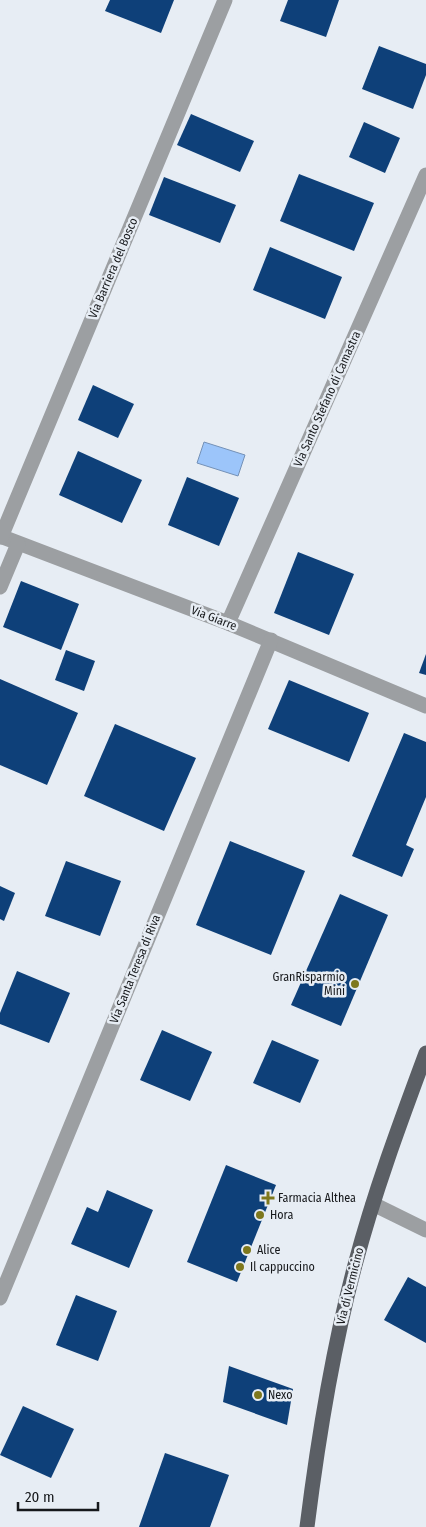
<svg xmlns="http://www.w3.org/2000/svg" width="426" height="1527" font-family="'Fira Sans Condensed',sans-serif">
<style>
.water{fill:#9cc5fa;stroke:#7491b7}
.building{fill:#0e4079}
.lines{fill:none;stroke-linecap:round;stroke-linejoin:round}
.minor{stroke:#9c9fa2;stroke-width:15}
.major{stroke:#5b5f65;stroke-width:15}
.poi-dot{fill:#7e781d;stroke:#e7edf4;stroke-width:2}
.labels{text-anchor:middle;stroke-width:5;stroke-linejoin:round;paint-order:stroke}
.street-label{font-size:12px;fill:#16181b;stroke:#e7edf4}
.poi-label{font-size:12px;fill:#16181b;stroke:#e7edf4;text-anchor:start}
</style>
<rect width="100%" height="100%" fill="#e7edf4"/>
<path class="water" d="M204,442L245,455L238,476L197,463Z"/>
<g class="building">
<path d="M110,0H174L161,33L105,11Z"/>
<path d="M288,0H339L326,37L280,21Z"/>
<path d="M379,46L426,64V75L413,109L362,89Z"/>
<path d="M191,114L254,141L240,172L177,145Z"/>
<path d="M364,122L400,138L385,173L349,157Z"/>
<path d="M299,174L374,203L354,251L280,221Z"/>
<path d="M164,177L236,205L220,243L149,215Z"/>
<path d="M270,247L342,277L325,319L253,290Z"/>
<path d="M93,385L134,404L118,438L78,420Z"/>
<path d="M78,451L142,480L122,523L59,495Z"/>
<path d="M187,477L239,498L219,546L168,525Z"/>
<path d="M298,552L354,574L329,635L274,613Z"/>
<path d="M21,581L79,604L61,650L3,627Z"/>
<path d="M66,650L95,661L84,691L55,680Z"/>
<path d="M426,654V675L419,673Z"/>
<path d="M0,679L78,713L47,785L0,765Z"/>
<path d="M289,680L369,713L349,762L268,729Z"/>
<path d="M115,724L196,758L164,831L84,796Z"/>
<path d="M404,733L426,742V797L406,845L414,849L402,877L352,856Z"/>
<path d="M230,841L305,871L271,955L196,925Z"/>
<path d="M66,861L121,881L100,936L45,916Z"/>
<path d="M0,886L15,893L4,921L0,919Z"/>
<path d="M340,894L388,915L341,1026L291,1005Z"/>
<path d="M17,971L70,993L49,1043L0,1024V1013Z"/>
<path d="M162,1030L212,1052L190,1101L140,1080Z"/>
<path d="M272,1040L319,1060L300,1103L253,1083Z"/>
<path d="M226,1165L276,1185L237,1282L187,1262Z"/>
<path d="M107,1190L153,1210L129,1268L71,1244L87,1207L98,1212Z"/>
<path d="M408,1277L426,1287V1343L384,1320Z"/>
<path d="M76,1295L117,1311L98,1361L56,1345Z"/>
<path d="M229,1366L293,1389L287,1425L223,1402Z"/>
<path d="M23,1406L74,1429L51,1478L0,1455Z"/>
<path d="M165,1453L229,1475L210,1527H139Z"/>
</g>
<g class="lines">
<g class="minor">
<path d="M0,536L228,623L426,706"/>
<path d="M1,537L225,0"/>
<path d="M0,587L18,544"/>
<path d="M228,623L426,175"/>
<path d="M373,1204L426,1230"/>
<path d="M0,1298L271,640"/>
</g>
<path class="major" d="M307,1527C318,1439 332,1351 355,1265C374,1193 400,1123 426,1053"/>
</g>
<g class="poi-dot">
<circle cx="355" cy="984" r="5"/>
<path d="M265.5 1190.5h5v5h5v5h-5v5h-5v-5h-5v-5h5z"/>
<circle cx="260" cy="1215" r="5"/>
<circle cx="247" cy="1250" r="5"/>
<circle cx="240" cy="1267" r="5"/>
<circle cx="258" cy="1395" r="5"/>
</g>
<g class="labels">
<g class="street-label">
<text transform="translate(113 268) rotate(-67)" y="4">Via Barriera del Bosco</text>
<text transform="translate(327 399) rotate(-66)" y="4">Via Santo Stefano di Camastra</text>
<text transform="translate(214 618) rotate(21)" y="4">Via Giarre</text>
<text transform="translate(135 969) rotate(-68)" y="4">Via Santa Teresa di Riva</text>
<text transform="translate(350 1286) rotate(-76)" y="4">Via di Vermicino</text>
</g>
<g class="poi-label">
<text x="345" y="981" text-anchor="end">GranRisparmio<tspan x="345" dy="14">Mini</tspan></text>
<text x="278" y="1202">Farmacia Althea</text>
<text x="270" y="1219">Hora</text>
<text x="257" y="1254">Alice</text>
<text x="250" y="1271">Il cappuccino</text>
<text x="268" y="1399">Nexo</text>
</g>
</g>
<path d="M18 1502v8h80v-8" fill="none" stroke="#16181b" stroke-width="2.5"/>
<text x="25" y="1502" font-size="15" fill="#16181b" stroke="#e7edf4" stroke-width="4" paint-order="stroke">20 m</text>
</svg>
